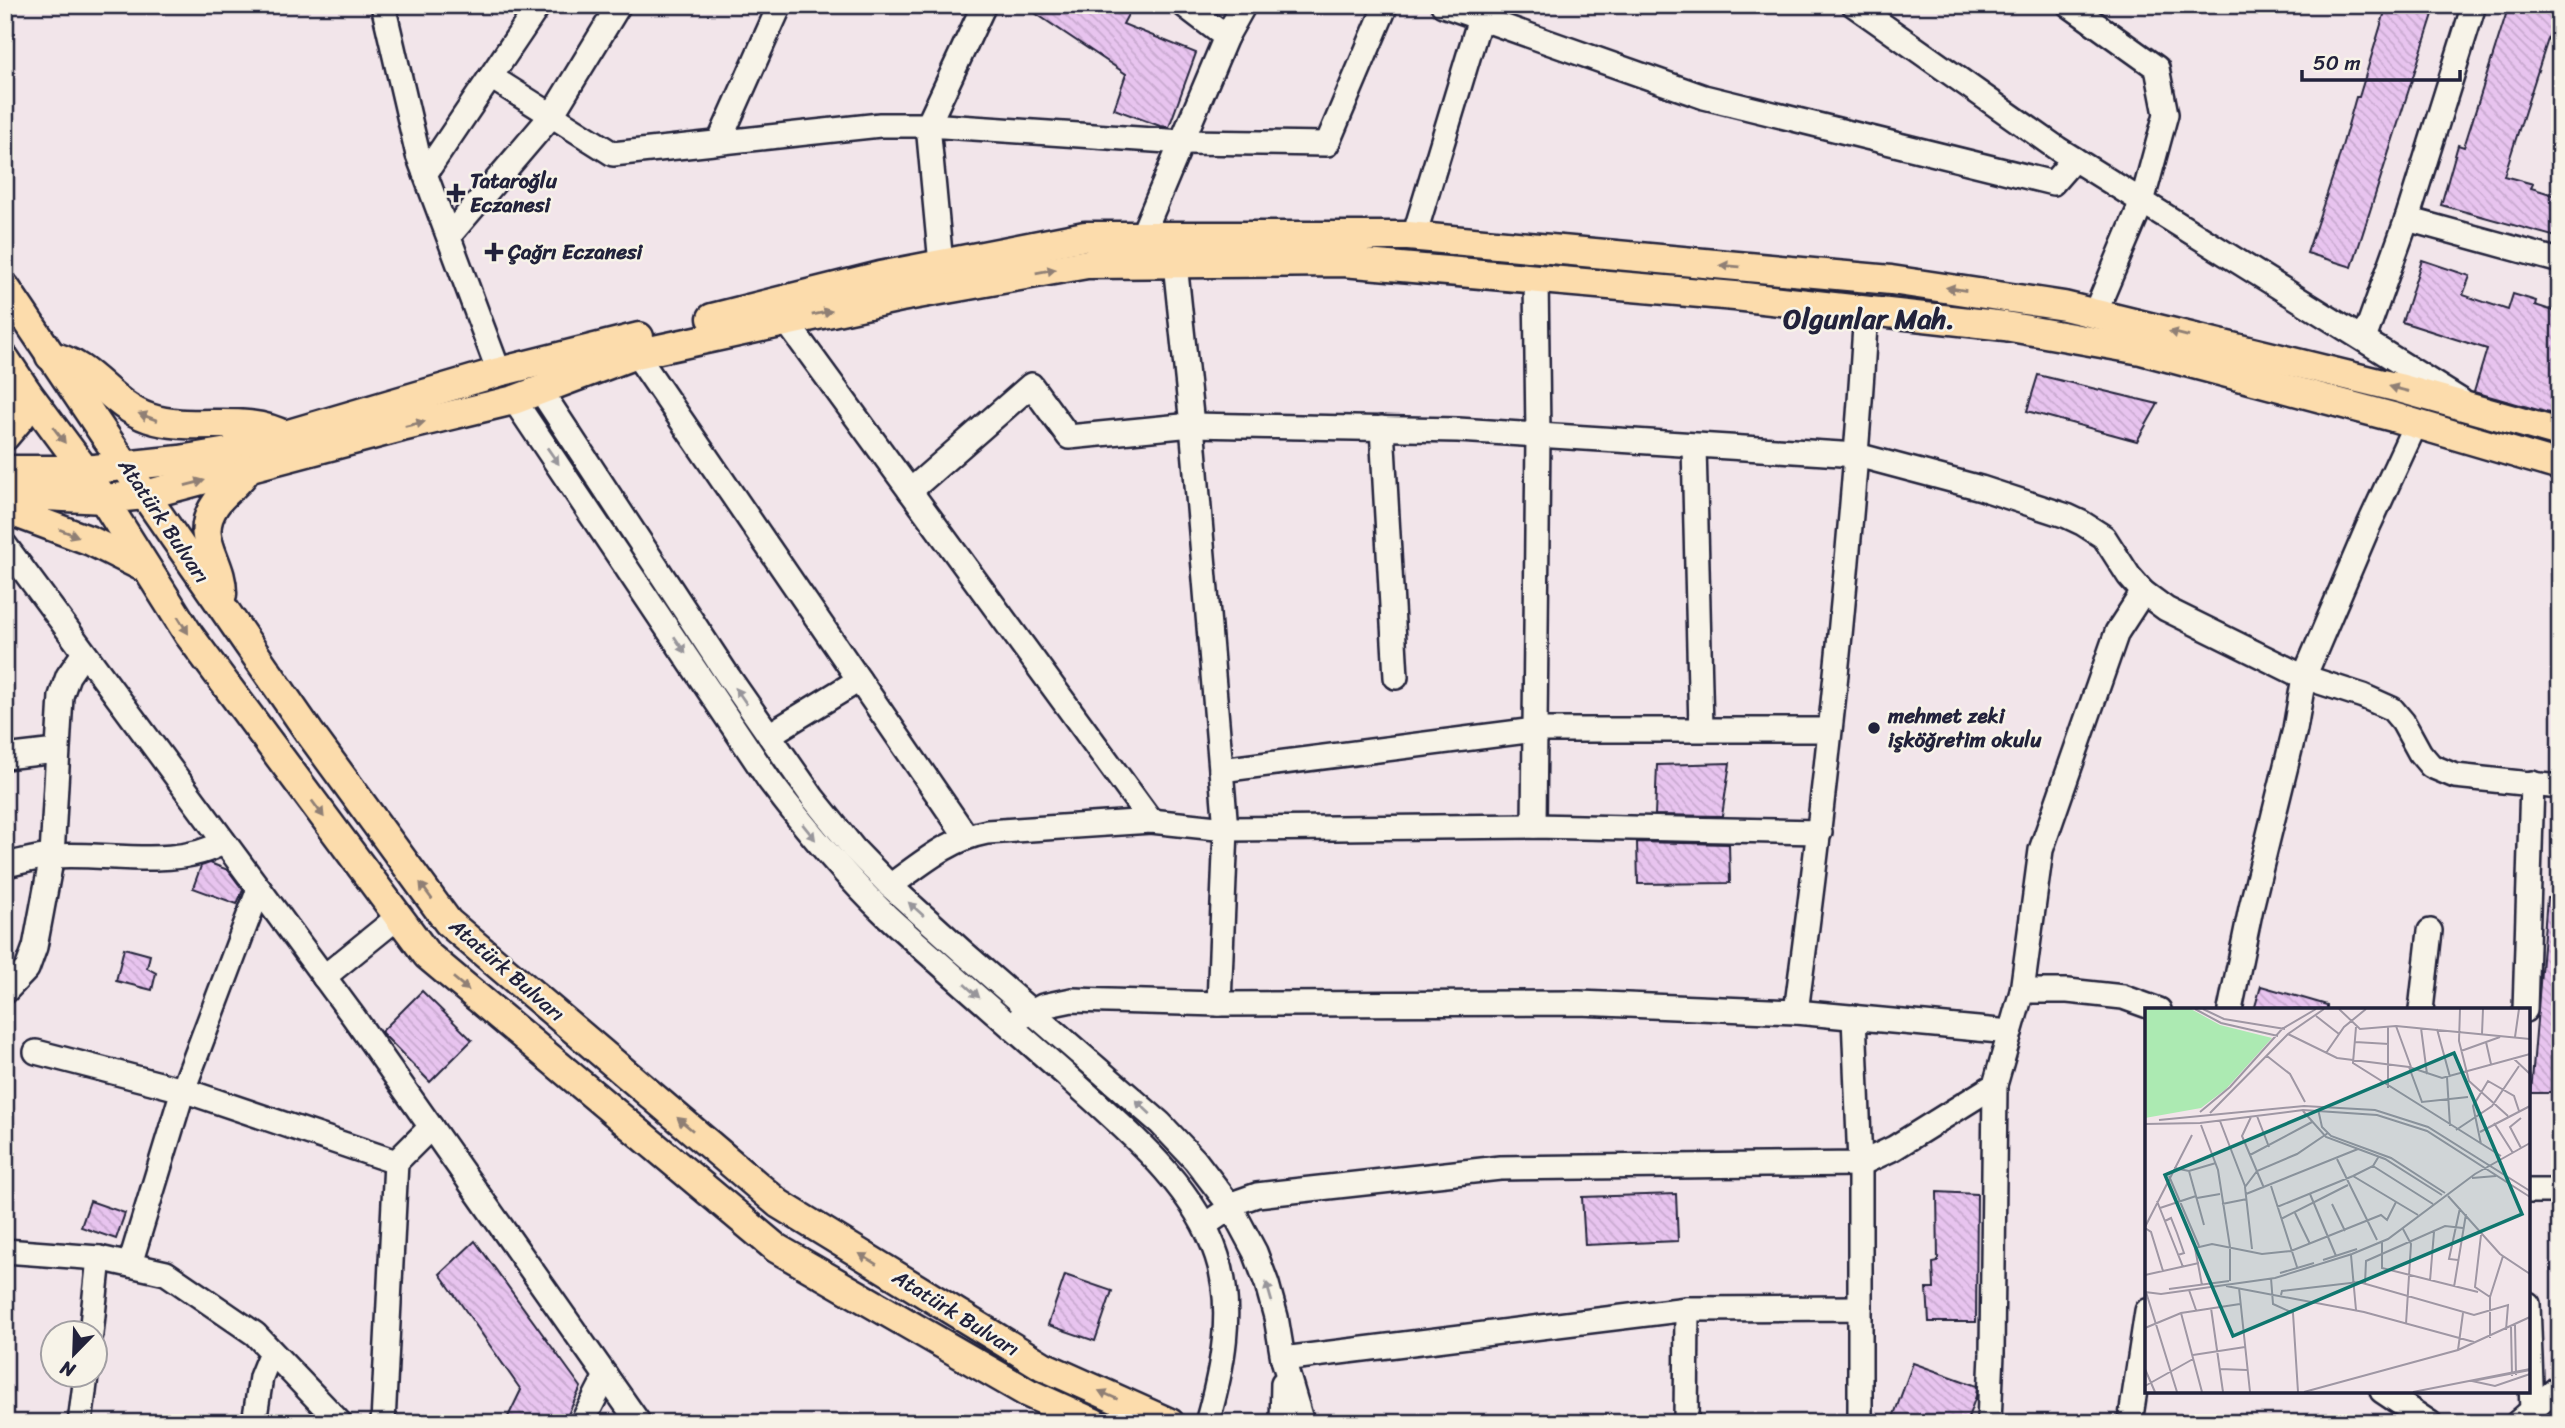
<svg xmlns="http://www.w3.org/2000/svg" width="2565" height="1428" font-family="Sriracha,sans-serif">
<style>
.building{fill:url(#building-back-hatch);stroke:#22223b;stroke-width:2}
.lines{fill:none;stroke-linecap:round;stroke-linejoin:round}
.minor-casing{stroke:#22223b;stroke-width:28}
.major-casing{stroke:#22223b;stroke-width:33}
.minor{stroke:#f7f3e8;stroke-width:23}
.major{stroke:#fcdcac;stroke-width:28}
.oneway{fill:#8f7f74}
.oneway2{fill:#97959a}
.poi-dot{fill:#22223b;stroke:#f7f3e8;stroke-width:2.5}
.labels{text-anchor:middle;stroke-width:5;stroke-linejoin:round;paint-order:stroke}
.poi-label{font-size:21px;font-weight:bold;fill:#22223b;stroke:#f7f3e8;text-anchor:start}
.street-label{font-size:21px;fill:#22223b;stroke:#f7f3e8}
.district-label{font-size:28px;font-weight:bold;fill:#22223b;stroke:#f7f3e8}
.inset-road{fill:none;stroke:#9f97a4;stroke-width:2}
.view{fill:#0f766e;fill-opacity:0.15;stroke:#0f766e;stroke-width:3.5}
.inset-edge{fill:none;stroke:#22223b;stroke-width:3.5}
</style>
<defs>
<pattern id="building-back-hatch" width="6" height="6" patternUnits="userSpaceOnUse" patternTransform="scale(1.75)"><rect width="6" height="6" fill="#e8c4ef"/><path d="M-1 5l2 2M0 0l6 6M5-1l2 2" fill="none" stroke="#c7a8ce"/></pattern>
</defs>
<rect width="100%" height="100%" fill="#f2e5ea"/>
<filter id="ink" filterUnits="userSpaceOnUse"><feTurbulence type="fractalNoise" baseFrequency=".0143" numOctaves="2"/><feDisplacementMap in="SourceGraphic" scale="14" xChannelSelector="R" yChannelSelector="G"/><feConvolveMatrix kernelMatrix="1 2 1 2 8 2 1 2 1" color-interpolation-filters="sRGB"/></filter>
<g filter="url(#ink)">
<g class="building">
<path d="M1023,5H1133L1123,24L1196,53L1169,127L1160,126L1114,109L1126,74Z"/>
<path d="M2387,5H2436L2352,267L2307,253L2337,164L2356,97H2359Z"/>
<path d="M2509,5H2559L2504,176L2533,184L2531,188L2560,197V238L2441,205L2458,145L2464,147Z"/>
<path d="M2422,260L2470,276L2463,295L2508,310L2513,294L2536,301L2535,305L2560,313V416L2474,392L2487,349L2402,322Z"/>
<path d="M2038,375L2158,404L2137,441L2027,411Z"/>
<path d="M1730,763L1722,816L1655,815L1657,765Z"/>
<path d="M1637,842L1729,844L1730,883L1638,884Z"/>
<path d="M210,863L228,870L243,890L237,904L193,888L201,866Z"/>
<path d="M2547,898H2560V1093H2531Z"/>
<path d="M124,948L150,955L147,968L156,973L152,990L116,981Z"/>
<path d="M2261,986L2327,1005V1010H2254Z"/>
<path d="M422,991L472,1040L430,1082L381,1032Z"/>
<path d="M1937,1192L1977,1194L1976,1322H1929L1927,1288H1934L1933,1263L1938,1262Z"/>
<path d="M1676,1194L1678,1241L1585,1245L1582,1197Z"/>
<path d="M90,1201L125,1213L116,1239L81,1227Z"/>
<path d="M475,1241L581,1387L564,1423H505L521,1390L440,1274Z"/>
<path d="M1065,1275L1112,1291L1095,1341L1048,1325Z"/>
<path d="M1913,1363L1977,1386L1976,1396L1966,1423H1891Z"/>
</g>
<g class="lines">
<g class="minor-casing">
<g id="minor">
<path d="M383,5L418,155L499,372"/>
<path d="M1443,5L1704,97L2053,183L2074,159"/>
<path d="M1854,5L2058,149L2460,400"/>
<path d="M2069,5L2157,68L2166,114L2142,202L2095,313"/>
<path d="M1226,37L1244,5"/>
<path d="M491,77L613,154L880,125H928L1183,142L1327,144L1386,5"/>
<path d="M719,142L780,5"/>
<path d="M425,174L539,5"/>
<path d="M2407,219L2560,261"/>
<path d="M449,236L552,115L619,5"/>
<path d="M1142,236L1226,37L1184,5"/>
<path d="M1414,236L1484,5"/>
<path d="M1175,263L1192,425L1226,829L1219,1004"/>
<path d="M941,264L928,125L984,5"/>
<path d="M786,321L1151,821"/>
<path d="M2364,339L2407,219L2474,5"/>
<path d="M636,354L966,836"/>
<path d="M541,391L728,676L813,798L854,849L890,886L964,953L1160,1123L1195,1160L1231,1207L1255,1252L1267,1284L1276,1317L1283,1359L1302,1423"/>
<path d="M514,400L769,780C805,828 843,874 887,916C946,970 1006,1022 1066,1075C1121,1126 1193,1182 1217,1256C1235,1310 1222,1370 1207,1423"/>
<path d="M1382,428L1396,677"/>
<path d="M1694,446L1701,729"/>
<path d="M910,491L1031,385L1069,437L1192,425L1458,430L1857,455L1981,488L2067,516L2082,523L2104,537L2129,576L2143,592L2166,609L2304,677L2363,696L2392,709L2403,722L2420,753L2431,766L2455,776L2560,787"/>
<path d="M5,545L353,1016L639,1423"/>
<path d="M769,735L859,680"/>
<path d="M5,757L56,751"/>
<path d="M1221,770L1535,730H1829"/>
<path d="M1534,826L1538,435L1536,279"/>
<path d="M5,865C21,862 37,857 53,856C108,852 176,870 224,842"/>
<path d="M890,886C921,864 949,839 987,832L1151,821L1226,829L1534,826L1820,832"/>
<path d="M324,977L398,917"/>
<path d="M2022,991H2068L2123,997L2159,1010"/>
<path d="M5,992L27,969L35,947L52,856L61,696L68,676L84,653"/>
<path d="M2230,1010L2251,908L2295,729L2304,677L2368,527L2416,423"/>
<path d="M2421,1010L2430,931"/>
<path d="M2525,1010L2532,783"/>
<path d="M1796,1012C1827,779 1852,545 1866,310"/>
<path d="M1854,1017L1860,1164V1308"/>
<path d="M1020,1018L1043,1006L1072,1000L1219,1004L1579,1003L1796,1012L2010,1032"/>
<path d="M36,1052L183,1090L396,1162L383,1423"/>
<path d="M396,1162L431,1127"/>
<path d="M2528,1191H2560"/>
<path d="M1205,1225L1240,1201L1257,1195L1500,1168L1860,1164L1894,1148L1995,1085L2022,991L2041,850L2117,632L2143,592"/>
<path d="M5,1251L99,1258L166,1273L255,1334L340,1423"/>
<path d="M130,1264L183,1090L259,889"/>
<path d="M2528,1304L2532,1410"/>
<path d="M91,1334L99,1258"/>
<path d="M1283,1359L1687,1309L1860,1308V1423"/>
<path d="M2382,1391L2430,1423"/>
<path d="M80,1423L86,1376"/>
<path d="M254,1423L261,1377L271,1352"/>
<path d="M582,1423L606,1376"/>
<path d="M1282,1423L1283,1383"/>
<path d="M1686,1423L1687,1309"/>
<path d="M1989,1423L1992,1353L1995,1085"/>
<path d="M2130,1423L2147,1311"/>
<path d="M2517,1423L2560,1386"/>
</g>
</g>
<g class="major-casing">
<g id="major">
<path d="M5,287L145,495L309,732L448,922L779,1204L1043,1366L1170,1423"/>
<path d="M712,318L880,276L1085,236H1408L1891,280L2064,306L2399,388L2560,433"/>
<path d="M50,356C94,365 107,403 149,418C194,433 244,413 286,436"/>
<path d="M5,359L27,392L85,470L189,635L427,955L776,1248L1028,1393L1094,1423"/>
<path d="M5,436L21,417L27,392"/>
<path d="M5,470H85L180,460L228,452L499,372L639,337"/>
<path d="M5,494L104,499L145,495L402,427L514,400L636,354L901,297L1087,264L1343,262L1735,296L2005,326L2141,350L2393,417L2560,466"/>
<path d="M5,509L91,541L147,569"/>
<path d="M222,594C223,560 192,539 215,505C224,491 240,483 248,468"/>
</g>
</g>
<use href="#minor" class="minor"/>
<use href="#major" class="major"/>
</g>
<defs><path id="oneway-solid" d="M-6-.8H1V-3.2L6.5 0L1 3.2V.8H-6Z" transform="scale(1.75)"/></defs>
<g class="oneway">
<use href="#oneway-solid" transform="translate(1730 266) rotate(-175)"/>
<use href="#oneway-solid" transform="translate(1046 271) rotate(-10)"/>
<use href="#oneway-solid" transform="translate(1956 289) rotate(-171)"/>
<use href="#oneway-solid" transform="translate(822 313) rotate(-12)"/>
<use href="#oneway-solid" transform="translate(2179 334) rotate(-166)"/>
<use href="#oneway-solid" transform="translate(2399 389) rotate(-165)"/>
<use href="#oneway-solid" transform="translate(148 417) rotate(-160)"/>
<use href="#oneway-solid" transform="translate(415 424) rotate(-13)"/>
<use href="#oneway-solid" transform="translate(59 435) rotate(53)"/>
<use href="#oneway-solid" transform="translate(195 483) rotate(-15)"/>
<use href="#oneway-solid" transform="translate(69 533) rotate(21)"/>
<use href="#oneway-solid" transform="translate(183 625) rotate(58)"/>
<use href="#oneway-solid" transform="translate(318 809) rotate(54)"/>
<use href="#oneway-solid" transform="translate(426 891) rotate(-126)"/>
<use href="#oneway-solid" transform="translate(461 984) rotate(40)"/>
<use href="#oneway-solid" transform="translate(685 1124) rotate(-140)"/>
<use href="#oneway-solid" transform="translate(868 1259) rotate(-148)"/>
<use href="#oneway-solid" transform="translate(1108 1395) rotate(-156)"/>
</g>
<g class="oneway2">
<use href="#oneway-solid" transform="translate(553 456) rotate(55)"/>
<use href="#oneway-solid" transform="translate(680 645) rotate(56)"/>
<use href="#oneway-solid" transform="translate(741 696) rotate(-125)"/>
<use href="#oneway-solid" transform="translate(809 832) rotate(51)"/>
<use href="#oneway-solid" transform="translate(916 909) rotate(-138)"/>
<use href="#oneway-solid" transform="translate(972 991) rotate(42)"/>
<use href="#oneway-solid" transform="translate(1143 1107) rotate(-137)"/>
<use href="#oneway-solid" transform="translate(1269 1292) rotate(-106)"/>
</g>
</g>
<g class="poi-dot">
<path d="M452.5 182.5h7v7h7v7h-7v7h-7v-7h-7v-7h7z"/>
<path d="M490.5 241.5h7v7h7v7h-7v7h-7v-7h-7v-7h7z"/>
<circle cx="1874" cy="728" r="7"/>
</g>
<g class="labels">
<g class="poi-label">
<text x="470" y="188">Tataroğlu<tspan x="470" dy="24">Eczanesi</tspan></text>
<text x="508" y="259">Çağrı Eczanesi</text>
<text x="1888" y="723">mehmet zeki<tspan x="1888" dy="24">işköğretim okulu</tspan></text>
</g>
<g class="street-label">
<text transform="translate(164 521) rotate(56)" y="7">Atatürk Bulvarı</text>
<text transform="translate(507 970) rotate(41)" y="7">Atatürk Bulvarı</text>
<text transform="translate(956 1313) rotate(32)" y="7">Atatürk Bulvarı</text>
</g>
<g class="district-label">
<text x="1869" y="328">Olgunlar Mah.</text>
</g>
</g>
<g transform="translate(2145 1008)">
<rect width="385" height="385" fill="#f2e5ea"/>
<path d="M0,1H46L75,17L127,30L81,81L56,100L0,110Z" fill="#aceab2"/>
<path class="inset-road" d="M50,1L76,15L133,28M58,1L79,11L140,21M194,1L215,21L251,18L385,31M315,1L314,33L324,73L363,108M171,8L194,26M251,18L266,59M211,19L208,55L356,148M276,20L282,66M292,21L305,69M143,26L192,50L264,59L297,70L385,46M337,26L338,1M370,29L374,1M210,34L244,36M341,34L346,56M316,43L355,29M181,45L199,19L221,1M122,48L145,66L160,94M368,50L385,66M264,59L277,94L323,89M302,69L305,118M243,80V18M173,101L177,119L186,128L246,150L300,185M158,103L181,129L240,151L297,187M55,104L85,79L137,21L171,1M65,105L143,26L179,1M112,108L124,139M106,109L97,128L105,147L167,114M376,110L365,119L376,140M14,112L159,98L230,102L283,119L385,183M75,113L100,178M349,115L368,145M0,116L55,115L158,102L232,107L282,123L385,189M56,117L73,162L85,239V273M311,122L347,98L374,58M335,124L385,98M336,136L328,98L343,73L369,88L374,103M105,147L119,180M192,151L232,232M228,158L288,196M29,160L44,163L71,155M44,163L59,217M24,168L54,238M208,168L273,207M327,170L351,168M126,178L152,259M101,186L213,141M165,186L191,248M303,188L355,246L385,266M52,190L75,186M12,193L38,259M77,196L102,191M187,196L200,223M132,199L208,168L228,158L234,148M15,200L51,188M150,205L165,236M136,211L203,177M20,213L26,210L32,225L39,245L33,247M0,219L47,127M0,220L6,224L18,263M258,221L266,236L261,316M336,227L330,279L345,289V330M237,234V260L333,284M107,241L100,179L112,163L152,146L183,125M206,247L211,302M178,252L212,241M313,252L304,251L315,200M135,265L169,255M0,267L54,255M126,270L128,296L148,305L153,384M285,273L289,224M220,276L221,253L300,218L318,220M57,277L50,240L67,236L117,246L146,243L236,207L242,212L251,194M81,278L219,304L329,334M309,279L321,206M94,280L105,384M24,281L84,273M44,282L51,302M0,284L16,286L130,270L207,246L243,231L330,166L385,135M1,284L32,384M136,287L137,283L214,274L329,307L363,297L361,322M345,289L358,248M66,300L78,384M36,305L57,384M370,317L371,367M366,319L367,368M0,320L36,305L95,296M313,342L318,305M48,347L100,339M0,361L10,384M75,361L102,362M333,372L385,362M327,373L350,378L385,366M0,378L48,351M159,384L313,342L385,309M268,384L385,361"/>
<path class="view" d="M309,45L377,206L88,328L20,167Z"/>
<rect width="385" height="385" class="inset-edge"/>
</g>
<rect width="2565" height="1428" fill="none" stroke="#f7f3e8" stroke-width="28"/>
<rect x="14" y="14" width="2537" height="1400" fill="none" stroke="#22223b" stroke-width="2.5" filter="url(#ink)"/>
<g transform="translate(74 1354) rotate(203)"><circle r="33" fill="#f7f3e8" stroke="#a29fa3" stroke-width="2"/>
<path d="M0-5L12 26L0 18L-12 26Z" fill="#22223b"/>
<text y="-10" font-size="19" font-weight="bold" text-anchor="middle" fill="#22223b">N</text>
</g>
<path d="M2302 70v10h158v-10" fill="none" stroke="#22223b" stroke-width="3.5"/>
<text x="2313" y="70" font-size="21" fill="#22223b" stroke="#f7f3e8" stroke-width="5" paint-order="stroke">50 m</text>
</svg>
